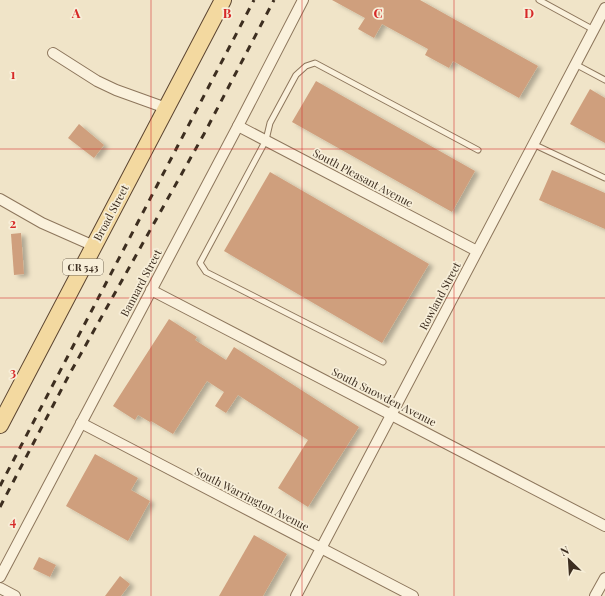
<svg xmlns="http://www.w3.org/2000/svg" width="605" height="596" font-family="'Playfair Display',serif">
<style>
.building{fill:#cf9f7d;filter:url(#shadow)}
.lines{fill:none;stroke-linecap:round;stroke-linejoin:round}
.service-casing{stroke:#8d765c;stroke-width:7}
.minor-casing{stroke:#8d765c;stroke-width:12}
.primary-casing{stroke:#5b4430;stroke-width:18}
.service{stroke:#faf1dc;stroke-width:5}
.minor{stroke:#faf1dc;stroke-width:10}
.primary{stroke:#f3d9a0;stroke-width:16}
.rail{stroke:#3d2e20;stroke-width:3;stroke-dasharray:7 7;stroke-linecap:butt}
.grid{fill:none;stroke:#d62828;stroke-width:1;stroke-opacity:0.55}
.labels{text-anchor:middle;stroke-width:3.5;stroke-linejoin:round;paint-order:stroke}
.shield{fill:#f7eed8;stroke:#756857;stroke-width:1}
.shield-label{font-size:10px;font-weight:bold;fill:#3d2e20}
.street-label{font-size:11px;fill:#3d2e20;stroke:#f7eed8}
.grid-label{font-size:13px;text-anchor:middle;font-weight:bold;fill:#d62828;stroke:#f7eed8;stroke-width:3.5;stroke-linejoin:round;paint-order:stroke}
</style>
<defs>
<filter id="shadow"><feDropShadow dx="4.5" dy="2.5" stdDeviation="2" flood-color="#0004"/></filter>
</defs>
<rect width="100%" height="100%" fill="#f0e4c8"/>
<g class="building">
<path d="M332,0H420L538,66L519,98L453,61L449,68L425,55L428,49L382,24L374,38L358,29L365,18Z"/>
<path d="M316,81L475,171L452,212L292,122Z"/>
<path d="M590,89L605,98V143L570,124Z"/>
<path d="M79,124L104,145L94,158L68,138Z"/>
<path d="M552,170L605,193V229L539,200Z"/>
<path d="M270,172L429,264L382,343L224,251Z"/>
<path d="M21,233L24,274L14,275L11,234Z"/>
<path d="M169,319L197,337L195,340L226,360L234,347L359,427L308,507L278,488L308,440L238,395L226,413L215,406L224,392L207,381L173,434L151,421L150,422L138,415L135,420L113,406Z"/>
<path d="M95,454L138,478L131,490L150,501L128,541L66,506Z"/>
<path d="M254,535L287,554L263,596H219Z"/>
<path d="M39,557L56,565L50,577L33,569Z"/>
<path d="M120,576L130,584L121,596H105Z"/>
</g>
<g class="lines">
<g class="service-casing">
<g id="service">
<path d="M539,0L594,30"/>
<path d="M575,64L605,80"/>
<path d="M533,144L605,178"/>
<path d="M383,362L206,272L200,263L266,140L270,123L296,75L306,66L315,63L478,150"/>
</g>
</g>
<g class="minor-casing">
<g id="minor">
<path d="M53,53L97,81L116,90L166,108"/>
<path d="M238,126L477,251"/>
<path d="M0,199L42,223L94,246"/>
<path d="M151,290L605,526"/>
<path d="M81,423L413,596"/>
<path d="M0,577L238,126L303,0"/>
<path d="M0,588L15,596"/>
<path d="M296,596L605,8"/>
<path d="M595,596L605,578"/>
</g>
</g>
<g class="primary-casing">
<path id="primary" d="M0,425L223,0"/>
</g>
<use href="#service" class="service"/>
<use href="#minor" class="minor"/>
<use href="#primary" class="primary"/>
<g class="rail">
<path d="M0,486L254,0"/>
<path d="M0,507L69,375L204,134L274,0"/>
</g>
</g>
<path class="grid" d="M151,0V596M302,0V596M454,0V596M0,149H605M0,298H605M0,447H605"/>
<g class="labels">
<rect class="shield" x="63" y="259" width="40" height="16" rx="3"/>
<g class="shield-label">
<text x="83" y="271">CR 543</text>
</g>
<g class="street-label">
<text transform="translate(363 178) rotate(28)" y="4">South Pleasant Avenue</text>
<text transform="translate(111 213) rotate(-62)" y="4">Broad Street</text>
<text transform="translate(141 283) rotate(-62)" y="4">Bannard Street</text>
<text transform="translate(440 296) rotate(-62)" y="4">Rowland Street</text>
<text transform="translate(384 397) rotate(27)" y="4">South Snowden Avenue</text>
<text transform="translate(252 499) rotate(27)" y="4">South Warrington Avenue</text>
</g>
</g>
<g class="grid-label">
<text x="76" y="18">A</text>
<text x="227" y="18">B</text>
<text x="378" y="18">C</text>
<text x="529" y="18">D</text>
<text x="13" y="79">1</text>
<text x="13" y="228">2</text>
<text x="13" y="377">3</text>
<text x="13" y="526">4</text>
</g>
<g transform="translate(569 560) rotate(335)" stroke="#f7eed8" stroke-width="3" paint-order="stroke">
<path d="M0-3L7 15L0 10L-7 15Z" fill="#3d2e20"/>
<text y="-6" font-size="11" font-weight="bold" text-anchor="middle" fill="#3d2e20">N</text>
</g>
</svg>
